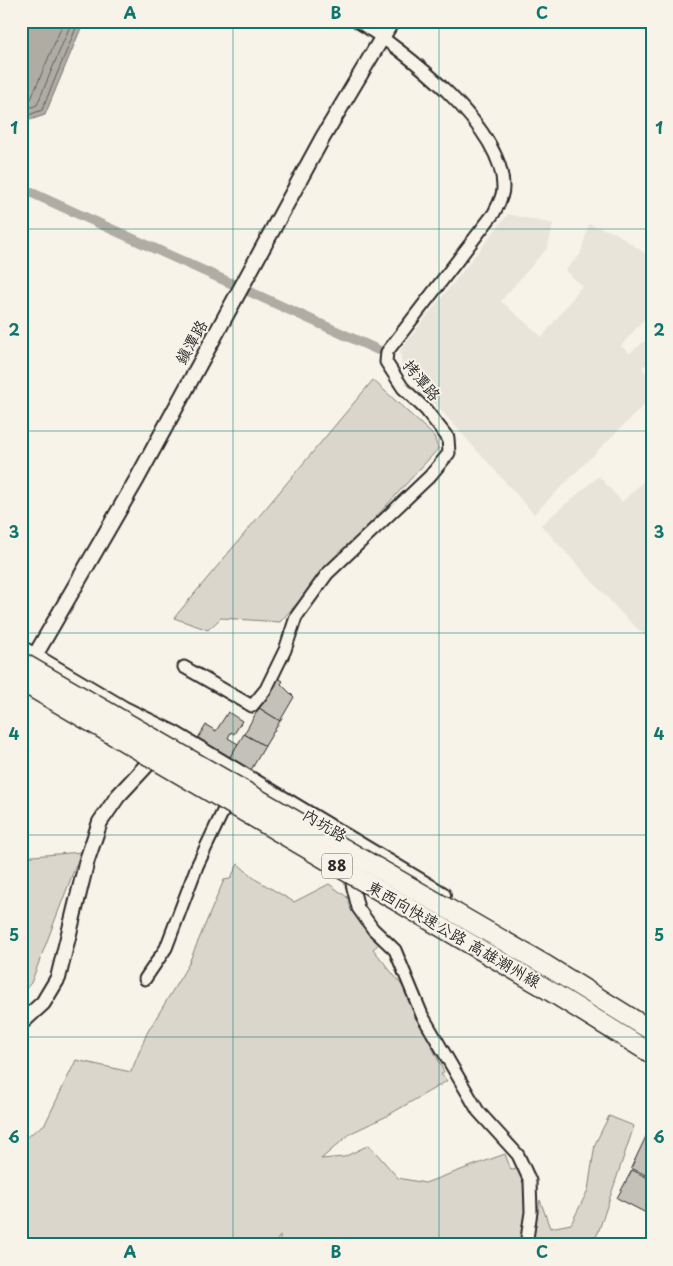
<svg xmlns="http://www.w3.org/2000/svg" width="673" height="1266" font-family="'Playpen Sans','LXGW WenKai TC',sans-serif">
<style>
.built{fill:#e8e4da}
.green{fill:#dad6cc;stroke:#82807c}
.water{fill:#afaca4;stroke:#7a7874}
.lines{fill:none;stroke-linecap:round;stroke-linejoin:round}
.shore{stroke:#605f5b;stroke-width:1}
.canal{stroke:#afaca4;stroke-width:10}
.building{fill:#c4c1b9;stroke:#2b2b2b}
.minor-casing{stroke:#2b2b2b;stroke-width:15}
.tertiary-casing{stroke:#2b2b2b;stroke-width:18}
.secondary-casing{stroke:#2b2b2b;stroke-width:20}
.minor{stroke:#f7f3e8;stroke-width:11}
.tertiary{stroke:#f7f3e8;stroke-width:14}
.secondary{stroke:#f7f3e8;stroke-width:16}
.trunk-bridge-casing{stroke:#2b2b2b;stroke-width:22;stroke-linecap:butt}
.trunk-bridge{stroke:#f7f3e8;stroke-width:19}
.grid{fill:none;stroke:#0f766e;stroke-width:1;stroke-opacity:0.55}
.labels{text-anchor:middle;stroke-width:4;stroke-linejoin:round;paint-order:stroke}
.shield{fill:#f7f3e8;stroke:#686764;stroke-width:1}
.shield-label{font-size:15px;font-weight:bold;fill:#2b2b2b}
.street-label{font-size:16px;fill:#2b2b2b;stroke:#f7f3e8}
.neatline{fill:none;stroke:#0f766e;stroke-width:2}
.grid-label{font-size:16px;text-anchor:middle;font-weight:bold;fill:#0f766e}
</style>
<rect width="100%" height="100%" fill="#f7f3e8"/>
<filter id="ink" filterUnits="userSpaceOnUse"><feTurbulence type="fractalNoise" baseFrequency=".02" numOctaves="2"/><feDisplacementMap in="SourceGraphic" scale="10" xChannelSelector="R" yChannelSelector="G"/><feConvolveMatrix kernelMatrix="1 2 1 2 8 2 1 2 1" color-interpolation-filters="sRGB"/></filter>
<g filter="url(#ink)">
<g class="built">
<path d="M508,214L553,224L548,247L501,301L542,337L582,286L565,270L580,255L589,224L616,233L646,254L652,266V310L621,346L630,353L652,335V359L642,368L652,382V397L534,514L402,367L400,350Z"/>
<path d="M652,473V642L623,615L541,525L599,476L622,502Z"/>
</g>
<g class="green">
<path d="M373,380L434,436L438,449L280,622L221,618L208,630L174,618Z"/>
<path d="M81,852L31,983L21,994V857Z"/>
<path d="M238,864L255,879L294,902L329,884L347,897L379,944L373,949L404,988L444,1072L441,1074L447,1081L385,1117L351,1133L321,1159L344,1157L369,1145L398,1178L425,1183L505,1154L511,1170L521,1169L526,1202L522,1245H280V1236L274,1245H21V1141L45,1124L76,1060L131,1072L147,1033L188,965L224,880L230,879Z"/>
<path d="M609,1116L634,1126L598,1233L591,1245H535L532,1238L540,1200L550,1228L571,1224L588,1190L595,1144Z"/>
</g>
<path class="water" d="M21,21H84L45,115L21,123Z"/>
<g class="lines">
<g class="shore">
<path d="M21,103L31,99L64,21"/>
<path d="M21,111L37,105L72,21"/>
<path d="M21,118L42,110L79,21"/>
</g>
<path class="canal" d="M21,188L378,350"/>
</g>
<g class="building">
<path d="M277,678L283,681L281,684L294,697L280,721L259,708Z"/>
<path d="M259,708L280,721L265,746L244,734Z"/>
<path d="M228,712L242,721L234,734L231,732L228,738L238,744L230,757L198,738L206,725L216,731Z"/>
<path d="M244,734L265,746L251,770L230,757Z"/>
<path d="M21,803L28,807L21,820Z"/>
<path d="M652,1124V1178L631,1168Z"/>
<path d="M632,1170L652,1180V1216L617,1198Z"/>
</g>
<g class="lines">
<g class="minor-casing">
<g id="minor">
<path d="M184,667L252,706L266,689L285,650L296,617L327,574L430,476L449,453L448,438L426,410L403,388L386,362L387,352L494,213C498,205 503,197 503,188C504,127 404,50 357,21"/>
<path d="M352,884L358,908L373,929L395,950L422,1015L478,1111L518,1155L530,1181L531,1212L526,1245"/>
<path d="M145,979L166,948L197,866L225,807"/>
</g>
</g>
<g class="tertiary-casing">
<g id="tertiary">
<path d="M29,666L137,479L323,137L392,21"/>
<path d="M21,1023L43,1003L58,978L87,860L100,822L118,796L159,752"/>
</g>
</g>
<g class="secondary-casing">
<path id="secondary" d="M21,649L124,710L175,735L442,895"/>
</g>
<use href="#minor" class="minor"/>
<use href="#tertiary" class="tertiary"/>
<use href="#secondary" class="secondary"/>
<g class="trunk-bridge-casing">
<g id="trunk-bridge">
<path d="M21,662L547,966L652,1031"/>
<path d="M21,681L537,983L652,1054"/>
</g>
</g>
<use href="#trunk-bridge" class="trunk-bridge"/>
</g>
</g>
<path class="grid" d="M233,21V1245M439,21V1245M21,229H652M21,431H652M21,633H652M21,835H652M21,1037H652"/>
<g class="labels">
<rect class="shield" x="322" y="853.5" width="30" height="25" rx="4"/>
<g class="shield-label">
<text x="337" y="871">88</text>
</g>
<g class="street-label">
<text transform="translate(191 342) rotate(-61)" y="6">鎮潭路</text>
<text transform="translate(422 380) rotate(50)" y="6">拷潭路</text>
<text transform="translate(325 825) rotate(31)" y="6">內坑路</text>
<text transform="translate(454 934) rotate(30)" y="6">東西向快速公路 高雄潮州線</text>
</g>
</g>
<rect width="673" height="1266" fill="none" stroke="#f7f3e8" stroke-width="55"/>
<rect x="28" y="28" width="618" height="1210" class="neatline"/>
<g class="grid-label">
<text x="130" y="19">A</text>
<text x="336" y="19">B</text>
<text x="542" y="19">C</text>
<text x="14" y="134">1</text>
<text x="659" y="134">1</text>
<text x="14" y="336">2</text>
<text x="659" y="336">2</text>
<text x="14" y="538">3</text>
<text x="659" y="538">3</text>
<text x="14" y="740">4</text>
<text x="659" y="740">4</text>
<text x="14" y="941">5</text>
<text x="659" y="941">5</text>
<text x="14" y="1143">6</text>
<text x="659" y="1143">6</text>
<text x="130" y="1258">A</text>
<text x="336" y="1258">B</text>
<text x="542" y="1258">C</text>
</g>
</svg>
